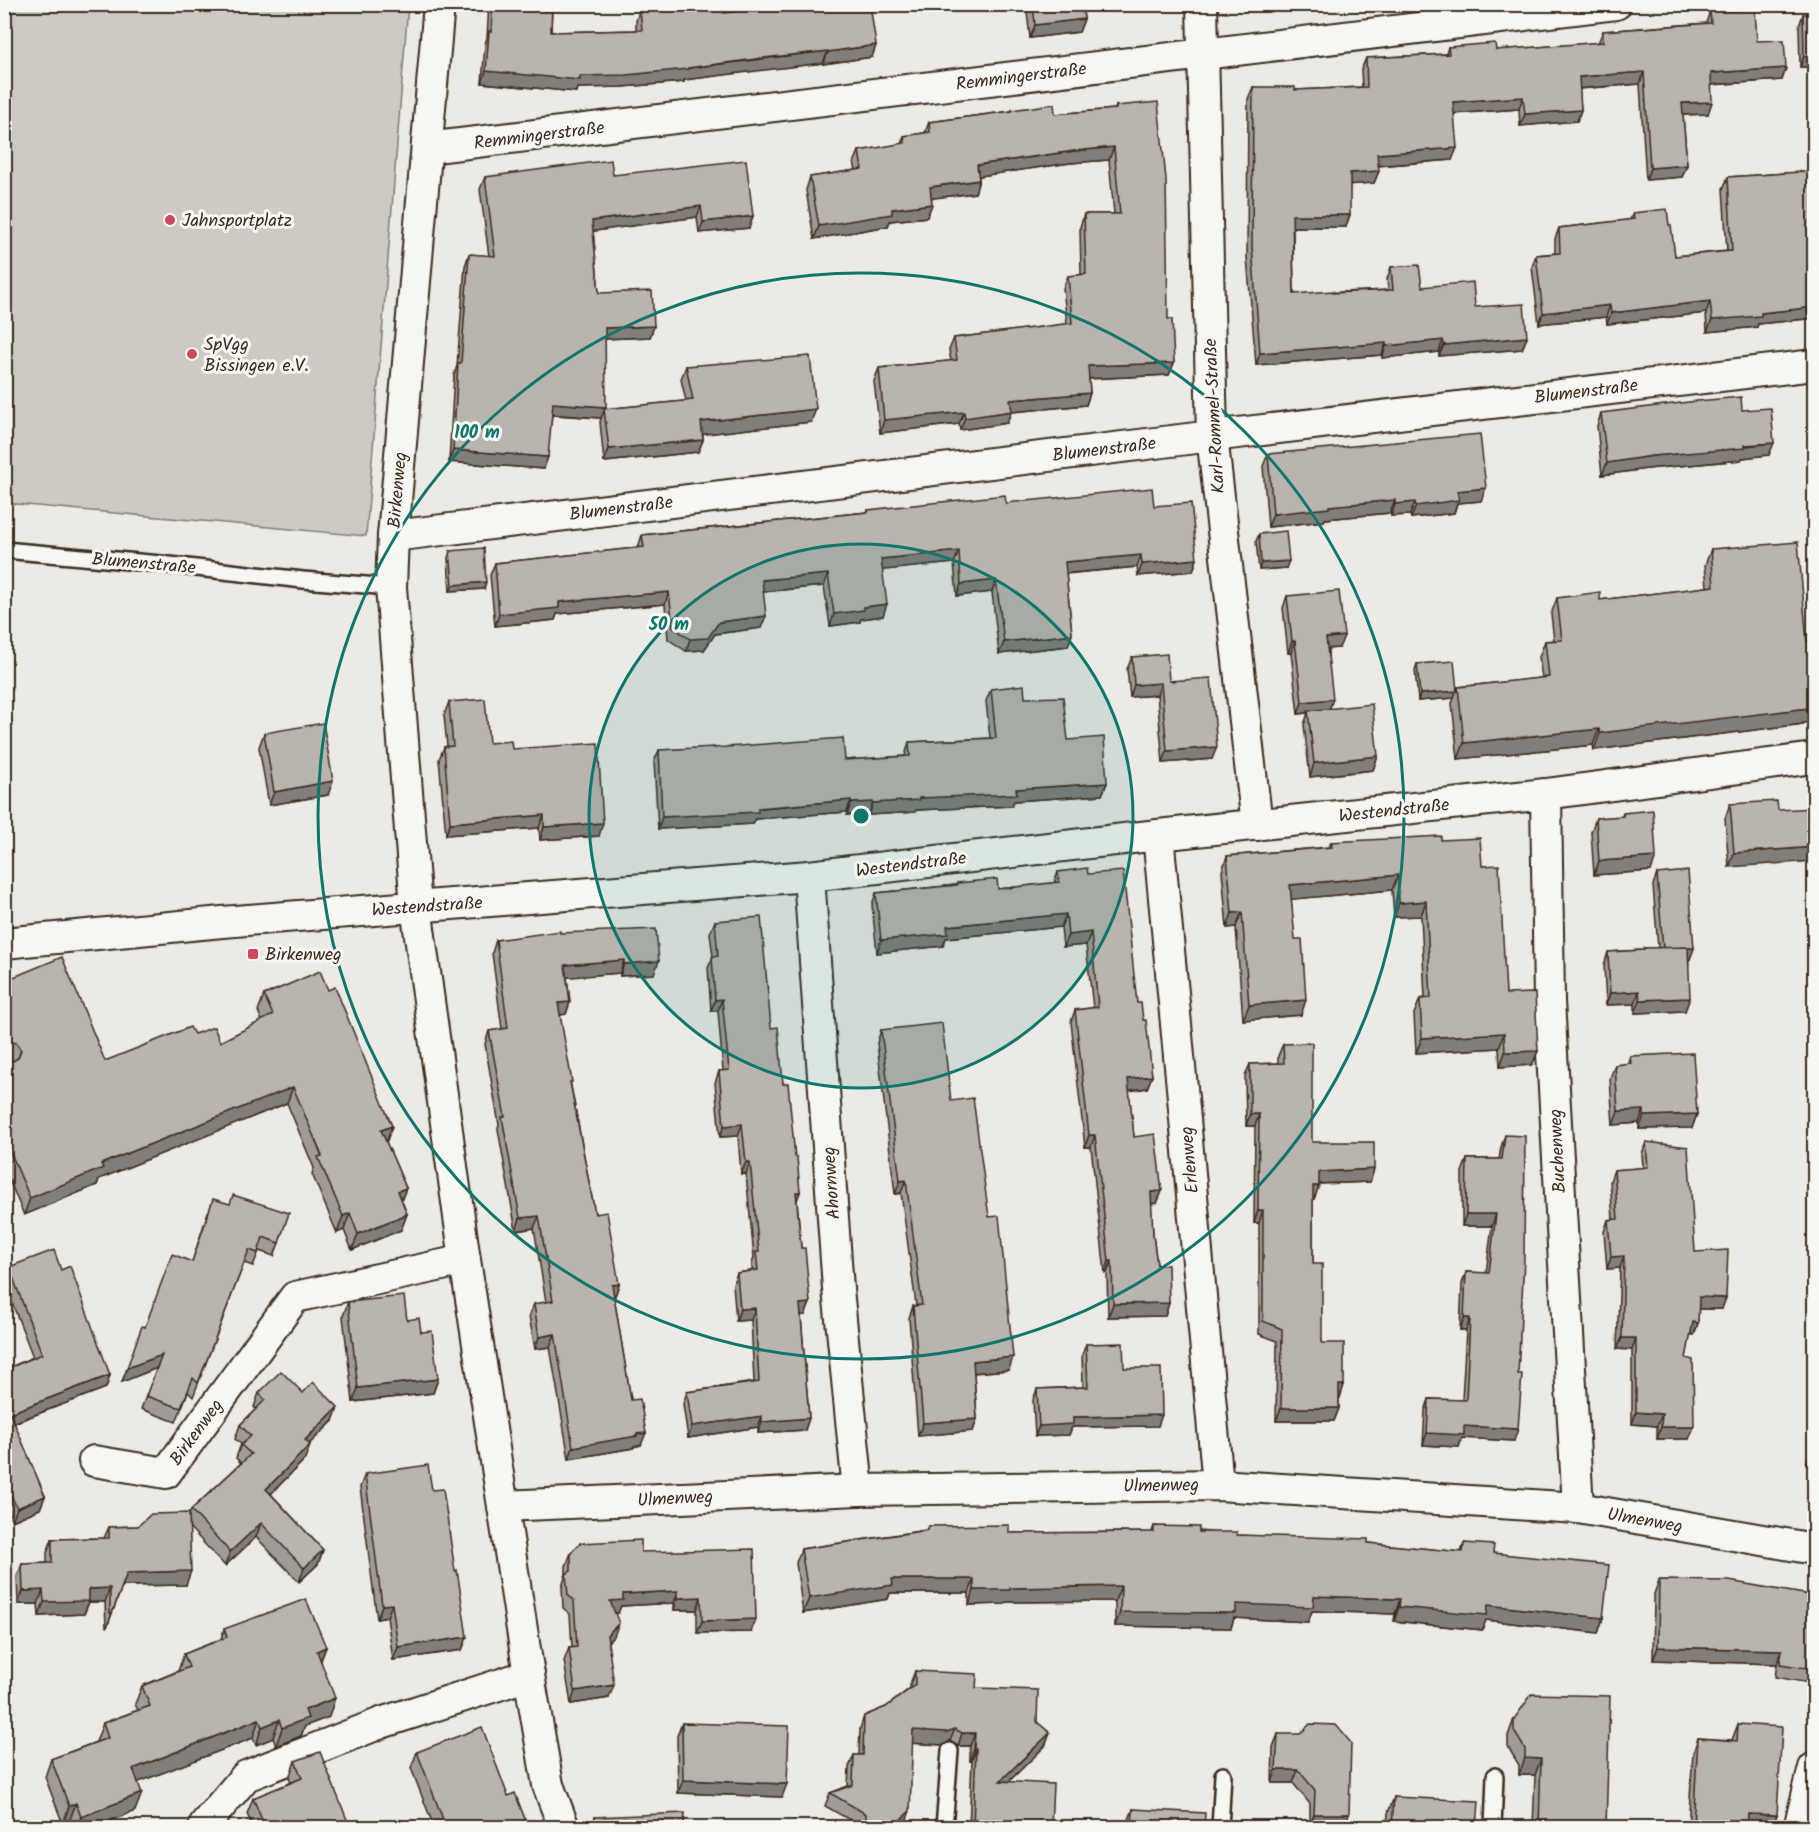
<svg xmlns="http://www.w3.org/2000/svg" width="1819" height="1832" font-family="Kalam,sans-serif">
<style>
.green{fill:#cdcac4;stroke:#847a71;stroke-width:1.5}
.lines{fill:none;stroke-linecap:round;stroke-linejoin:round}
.service-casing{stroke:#3b2a1e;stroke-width:20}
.minor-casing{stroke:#3b2a1e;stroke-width:34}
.service{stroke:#f6f6f2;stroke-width:15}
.minor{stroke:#f6f6f2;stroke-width:30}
.wall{fill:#a09b96;stroke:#3b2a1e;stroke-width:1.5}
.shaded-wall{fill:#827e7a;stroke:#3b2a1e;stroke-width:1.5}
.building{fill:#bab4ae;stroke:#3b2a1e;stroke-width:1.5}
.ring{fill:none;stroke:#0f766e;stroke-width:3}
.poi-dot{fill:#d1495b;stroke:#f6f6f2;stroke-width:2}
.labels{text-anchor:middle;stroke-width:6;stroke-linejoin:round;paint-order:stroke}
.street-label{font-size:18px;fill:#3b2a1e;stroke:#f6f6f2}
.poi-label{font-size:18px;fill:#3b2a1e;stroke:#f6f6f2;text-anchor:start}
.centre{fill:#0f766e;stroke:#f6f6f2;stroke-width:3}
.ring-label{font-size:18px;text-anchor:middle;font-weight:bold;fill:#0f766e;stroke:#f6f6f2;stroke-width:6;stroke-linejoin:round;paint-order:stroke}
</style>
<rect width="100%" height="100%" fill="#ebeae5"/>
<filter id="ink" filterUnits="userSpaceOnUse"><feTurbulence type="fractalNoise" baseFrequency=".0167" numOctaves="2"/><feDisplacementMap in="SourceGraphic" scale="12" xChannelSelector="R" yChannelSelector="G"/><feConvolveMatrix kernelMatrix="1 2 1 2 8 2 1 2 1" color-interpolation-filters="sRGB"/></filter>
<g filter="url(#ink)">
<path class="green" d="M4,5H408L366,536L5,503Z"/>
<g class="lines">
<g class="service-casing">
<g id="service">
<path d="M4,550L161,564L303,580L391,587"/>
<path d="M944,1828L950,1751"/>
<path d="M1220,1828L1223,1775"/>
<path d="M1493,1828L1495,1776"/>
</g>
</g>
<g class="minor-casing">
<g id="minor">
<path d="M439,4L393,536L391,587L416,907L465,1260L529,1675L548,1785L564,1828"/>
<path d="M1202,4L1212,436L1257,825"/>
<path d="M427,148L1616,4"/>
<path d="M393,536L1212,436L1814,365"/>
<path d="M1546,794L1549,1001L1578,1508"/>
<path d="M1158,835L1187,1140L1218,1485"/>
<path d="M809,876L838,1289L858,1490"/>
<path d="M4,943L222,922L809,876L1158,835L1546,794L1814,758"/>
<path d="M94,1461L166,1473L295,1297L465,1260"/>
<path d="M503,1506L858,1490L1218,1485L1578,1508L1814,1549"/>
<path d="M205,1824L246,1776L381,1723L529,1675"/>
<path d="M1799,1828L1814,1768"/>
</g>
</g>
<use href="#service" class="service"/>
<use href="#minor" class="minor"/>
</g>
<g class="wall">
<path d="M489,4H552L551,32L636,30V21L640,8L724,13L876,45L872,57L823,64V63L768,69L684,80V82L622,87L577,88L576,92L482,83L485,44L487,38Z"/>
<path d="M1026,4H1082L1084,19L1079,32L1030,38Z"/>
<path d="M1710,11L1757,41L1786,68L1782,80L1711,85L1708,114L1683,115L1687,165L1682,177L1646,180L1640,84L1579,89L1581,110L1577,121L1520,126L1519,109L1454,114L1452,160L1378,166L1379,171L1374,183L1350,184L1346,227H1293L1294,294L1388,290L1387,279L1391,267L1422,287L1475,307L1527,337L1522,349L1439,356V352L1382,358V355L1256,365L1247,258L1248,99L1253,87L1295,90L1362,87L1361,70L1366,58L1446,54L1448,47L1496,50L1598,43L1603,31L1706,23Z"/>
<path d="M1803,14L1815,67H1800L1799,26Z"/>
<path d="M1116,106L1168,319L1174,363L1169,375L1089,379L1090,393L1086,405L1011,412L1007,423L960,430L959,424L880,433L874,381L879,368L951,361L949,350L954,338L1067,324L1063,288L1068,276L1081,275L1080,227L1084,214H1114L1109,160L1070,163L979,176V180L975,193L931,198L932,204L927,217L890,221L888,226L814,239L806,190L810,177L856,170L854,163L859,151L901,144L904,136L925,133L929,122L1012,111V110L1055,114L1115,109Z"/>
<path d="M1815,171V318L1758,324L1757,327L1707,332L1706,313L1607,324L1606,317L1539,324L1532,267L1536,255L1555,253V239L1559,228L1630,220L1633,213L1669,225L1675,256L1727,251L1723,189L1728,177Z"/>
<path d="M613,175L753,216L749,228L699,233L697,217L593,231L599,293L654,326L650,337L605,339V409L686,401L681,379L686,366L811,422L703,434V440L698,452L604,462L600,422L601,418L552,415L544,469L449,462L454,375L457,366L465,266L469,254L489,256L480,189L485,177Z"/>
<path d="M1742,410L1769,455L1742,458L1741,460L1647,469L1602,475L1597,426L1601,413Z"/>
<path d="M1268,454L1481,501L1457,503L1454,513L1411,518L1410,515L1391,516L1390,513L1325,519L1324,521L1268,527L1263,466Z"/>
<path d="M1006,503L1154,506L1197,559L1193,571L1138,576L1137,567L1066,574L1072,634L1068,646L999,654L992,592L957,596L954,563L882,570L883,616L861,619L860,622L830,626L824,586L763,592L761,628L715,634L704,650L686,651L668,639L665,604L557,614L555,620L495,626L490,575L495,563L638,548L642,535L867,512L868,510Z"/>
<path d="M1259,534L1286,568L1259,570L1256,541Z"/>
<path d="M1711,549L1803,723V724L1594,750L1593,745L1458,759L1452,703L1454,698L1418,701L1415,670L1417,664L1457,690L1458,687L1542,678L1539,657L1545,641L1554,640L1551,614L1557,598L1600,600L1707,587L1705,565Z"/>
<path d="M450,551L484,589L450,591L448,558Z"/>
<path d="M1287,596L1339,648L1328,649L1330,709L1378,756L1373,770L1310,777L1304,725L1308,713L1298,714L1291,653H1288L1283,608Z"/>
<path d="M1132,657L1169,681L1212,759L1163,763L1157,695L1130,697L1127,669Z"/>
<path d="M991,689L1025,698L1068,740L1107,783L1102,795L1014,801L1012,806L916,810L915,812L869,815V814L847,815V812L755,819L753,824L658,829L654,762L659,750L714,748L845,760L905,756L909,742L990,738L986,701Z"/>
<path d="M449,702L489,743L512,749L599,836L540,840L539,828L446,835L439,759L444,747L447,746L444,715Z"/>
<path d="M264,733L328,795L269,805L259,747Z"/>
<path d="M1730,804L1778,810L1729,867L1725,818Z"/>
<path d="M1623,813L1651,871L1594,875L1591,832L1596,818L1622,817Z"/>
<path d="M1441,840L1482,866L1506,994L1538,1051L1532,1065L1500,1067L1499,1048L1416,1053L1414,1014L1420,999L1425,998L1421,916L1394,917L1392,890L1291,899L1301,1015L1243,1020L1236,927L1227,928L1222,871L1227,856L1329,847L1331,842Z"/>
<path d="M1058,872L1088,874L1137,1003L1143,1020L1152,1076L1147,1088L1129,1091L1134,1137L1162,1191L1157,1203L1151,1204L1153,1235L1157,1265L1169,1303L1165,1316L1108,1317L1107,1273H1105L1091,1147H1085L1071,1022L1075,1010L1093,1008L1086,945L1063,947L1061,927L946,938L943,946L877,953L872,905L876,893L956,885L957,883L998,889L1054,883Z"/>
<path d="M1657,874L1694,948L1690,959H1689L1685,1011L1635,1013V1004L1606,1005L1604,965L1608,952L1644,950V948H1658L1653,885Z"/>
<path d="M715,921L771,1028L783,1084L800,1192L797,1200L801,1248L810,1303L805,1315H801L809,1418L805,1430L758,1433V1427L688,1438L683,1404L687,1392L754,1382L751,1320L736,1321L733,1284L737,1273L752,1271V1264L754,1257L746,1174H741L738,1136L720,1137L715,1083L719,1071H723L718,1011H711L708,968L713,957L710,933Z"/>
<path d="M560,933L654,974L620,976V973L567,977L570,1002L566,1014L560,1015L571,1086L595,1214L619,1284L615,1296H614L631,1400L641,1445L633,1447V1448L569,1459L550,1347L535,1349L529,1316L534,1304L546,1302L534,1228L516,1231L498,1129L499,1125L485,1044L489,1031L502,1029L492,953L496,940Z"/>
<path d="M4,981L105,1061L194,1034L220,1042L262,1021L258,1011L264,995L328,990L392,1126L386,1142L406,1188L401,1200L407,1214L401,1230L352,1250L344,1230L337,1233L312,1174L314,1168L287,1103L99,1179L97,1185L24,1215L4,1168V1059L11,1060L4,1058Z"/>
<path d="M881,1030L951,1101L1009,1370L974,1373L977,1419L973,1431L918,1436L909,1318L913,1306L916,1305L901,1193L895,1194L877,1043Z"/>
<path d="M1283,1044L1312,1142L1374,1169L1370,1182L1319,1184L1314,1199H1313V1264L1322,1343L1344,1385L1339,1398V1408L1334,1421H1276L1277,1341L1259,1334V1223H1254L1255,1126H1246L1245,1076L1250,1064L1278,1063V1056Z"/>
<path d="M1630,1056L1697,1114L1692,1128L1639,1129V1123L1613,1125L1610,1078L1615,1065L1627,1064Z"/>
<path d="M1505,1135L1514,1441L1462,1438L1459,1447L1423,1445L1425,1411L1429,1399L1462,1400L1466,1330H1460L1462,1284L1466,1272L1486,1273L1492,1226H1462V1172L1467,1159H1499L1501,1147Z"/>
<path d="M1646,1142L1695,1252L1722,1309H1698V1323L1694,1335L1690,1334L1686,1358L1689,1439H1657V1426L1632,1424V1350L1617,1349L1620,1268L1607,1269L1604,1232L1608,1220L1613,1219L1610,1181L1614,1170L1643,1168L1642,1154Z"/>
<path d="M208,1212L279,1243L274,1256L259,1251L253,1266L244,1263L193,1397L188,1392L176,1422L141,1409L157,1368L122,1382L145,1327L192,1262Z"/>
<path d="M9,1267L61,1270L110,1375L106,1388L14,1423L45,1496L40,1509L12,1521L7,1508L4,1370L33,1357L4,1282V1278Z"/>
<path d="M348,1302L407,1320L421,1332L438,1379L433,1393L353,1402L343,1316Z"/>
<path d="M1086,1344L1124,1368L1158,1426L1072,1427L1069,1435L1035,1436L1033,1400L1037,1389L1083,1387L1082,1355Z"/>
<path d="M259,1393H303L333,1421L309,1444L310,1445L305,1459L271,1494L323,1550L318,1564L299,1582L256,1537L225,1566L189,1527L186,1585L122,1586L107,1627H106L105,1602H89L84,1614L39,1616L38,1604H18L17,1577L22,1564L47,1563V1553L52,1539L104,1538L109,1527L138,1526L189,1515L191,1510L241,1463L236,1458L241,1444L235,1439L240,1425L256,1409L254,1407Z"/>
<path d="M1815,1433V1467L1806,1465Z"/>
<path d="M365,1474L432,1490L467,1637L462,1650L393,1660L387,1617L377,1619L360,1487Z"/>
<path d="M928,1526L1009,1533L1152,1532L1154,1526L1237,1535L1368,1543L1461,1552L1464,1543L1493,1553L1603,1618L1598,1633L1486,1620L1482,1630L1394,1621L1395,1614L1312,1611L1308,1622L1234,1618L1231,1628L1115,1626V1601L1006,1602L1005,1604L969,1605V1593H890L888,1599L803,1613L796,1563L801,1549L926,1530Z"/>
<path d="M641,1552L751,1632L697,1633V1610H674V1603L621,1606L618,1613H615L614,1636L608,1642L609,1698L571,1704L564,1661L569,1648H572L570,1614L563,1608L562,1587L566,1574V1566L571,1553Z"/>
<path d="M1659,1580L1814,1669L1809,1683L1775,1677L1777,1664L1653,1660L1654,1594Z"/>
<path d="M224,1629L326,1647L321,1660L329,1717L305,1726L301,1736L276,1746L273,1738L256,1745L253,1738L138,1782L135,1811L94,1827H71L69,1822L63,1824L45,1777L51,1759L96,1742L103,1723L138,1710L135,1704L142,1686L178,1671L184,1654L221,1639Z"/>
<path d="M915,1671L976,1688L1037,1722L1050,1733L1045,1746L1008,1782L1051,1827H969L972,1761H970V1746H958L950,1741L943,1745L912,1743L905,1824L901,1827H862L825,1806L830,1793L848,1786L849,1767L854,1755H859L860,1729L864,1716L886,1707L910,1688V1684Z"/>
<path d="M1514,1719L1606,1827H1533L1535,1775H1519V1765L1508,1747V1736Z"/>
<path d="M682,1723L782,1797L678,1793L677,1736Z"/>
<path d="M1738,1724L1773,1827H1688L1693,1753L1698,1738L1732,1740Z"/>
<path d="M1278,1734L1349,1814L1344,1827H1310V1804L1293,1783H1272L1273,1747Z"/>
<path d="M417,1752L508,1796L528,1827H434L411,1768Z"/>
<path d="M295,1761L350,1827H253L247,1814L253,1798L291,1783L289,1778Z"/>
<path d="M1394,1797L1477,1827H1387L1388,1813Z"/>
<path d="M1133,1809L1204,1827H1128V1822Z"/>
<path d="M595,1817L684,1827H592Z"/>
</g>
<g class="shaded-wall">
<path d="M922,4H932L921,7Z"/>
<path d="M1084,19L1079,32L1030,38L1035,25Z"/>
<path d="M876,45L872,57L823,64L828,52Z"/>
<path d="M828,51L823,63L684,80V82L622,87L577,88L576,92L482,83L486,71L688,68Z"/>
<path d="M1815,55V67H1800L1804,56Z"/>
<path d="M1786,68L1782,80L1706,85L1711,73Z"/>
<path d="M1644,72L1640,84L1574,89L1579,77Z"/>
<path d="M1523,97L1519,109L1449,114L1453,102Z"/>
<path d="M1712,102L1708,114L1678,115L1682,103Z"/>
<path d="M1581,110L1577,121L1520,126L1525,114Z"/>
<path d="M1114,147L1109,160L1070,163L973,177L977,165L1074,151Z"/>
<path d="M1457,148L1452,160L1373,166L1377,154Z"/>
<path d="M1687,165L1682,177L1646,180L1650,168Z"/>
<path d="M1379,171L1374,183L1346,185L1350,173Z"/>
<path d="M979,180L975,193L925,199L930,187Z"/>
<path d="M932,204L927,217L890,221L888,226L814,239L819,226L892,209Z"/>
<path d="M701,206L697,217L588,232L592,221Z"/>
<path d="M1292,215H1350L1346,227H1288Z"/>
<path d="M753,216L749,228L699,233L703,222Z"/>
<path d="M1710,301L1706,313L1607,324L1611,313Z"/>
<path d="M1610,305L1606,317L1539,324L1543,313Z"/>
<path d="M1815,307V318L1758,324L1757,327L1707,332L1712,320L1761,313Z"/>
<path d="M654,326L650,337L601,339L605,328Z"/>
<path d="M1527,337L1522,349L1439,356L1444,345Z"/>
<path d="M1443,340L1439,352L1382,358L1386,346Z"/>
<path d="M1386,343L1382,355L1256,365L1260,353Z"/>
<path d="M1174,363L1169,375L1083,379L1088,366Z"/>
<path d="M1090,393L1086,405L1011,412L1007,423L960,430L965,418L1010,400Z"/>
<path d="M553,403L606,407L601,418L548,414Z"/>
<path d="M816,409L811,422L697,435L701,422Z"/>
<path d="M964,412L959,424L880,433L884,420Z"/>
<path d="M703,440L698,452L604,462L609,449Z"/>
<path d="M1774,443L1769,455L1742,458L1741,460L1647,469L1602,475L1607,463L1652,456Z"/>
<path d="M453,450L548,457L544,469L449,462Z"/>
<path d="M1486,488L1481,501L1457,503L1454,513L1411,518L1416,506L1457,491Z"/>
<path d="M1395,500L1390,513L1325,519L1324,521L1268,527L1273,514L1329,506Z"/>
<path d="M1415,502L1410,515L1391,516L1395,504Z"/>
<path d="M959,551L954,563L876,571L881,559Z"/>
<path d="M1141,555L1137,567L1060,574L1065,562Z"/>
<path d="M1197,559L1193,571L1138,576L1142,564Z"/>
<path d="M1289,561L1286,568L1259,570L1261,563Z"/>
<path d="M828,574L824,586L757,592L762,580Z"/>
<path d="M996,580L992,592L957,596L961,584Z"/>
<path d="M486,582L484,589L450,591L453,585Z"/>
<path d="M669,592L665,604L557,614L555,620L495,626L499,614L559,602Z"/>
<path d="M887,604L883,616L861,619L860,622L830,626L834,614L864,607Z"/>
<path d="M766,616L761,628L715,634L704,650L686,651L690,639L719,622Z"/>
<path d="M1072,634L1068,646L999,654L1004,642Z"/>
<path d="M1344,636L1339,648L1322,649L1326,638Z"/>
<path d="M1292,641H1295L1291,653H1288Z"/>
<path d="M1161,683L1157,695L1130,697L1134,685Z"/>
<path d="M1456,691L1454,698L1418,701L1420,694Z"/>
<path d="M1333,699L1329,710L1298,714L1302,702Z"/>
<path d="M1809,706H1815V722L1803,723V724L1594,750L1600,733Z"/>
<path d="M1599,729L1593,745L1458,759L1464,743Z"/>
<path d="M1217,747L1212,759L1163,763L1167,751Z"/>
<path d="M1378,756L1373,770L1310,777L1314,763Z"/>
<path d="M333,781L328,795L269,805L274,792Z"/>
<path d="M1107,783L1102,795L1014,801L1012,806L916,810L915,812L869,815L873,803L919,798L1016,789Z"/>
<path d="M851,800L847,812L755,819L753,824L658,829L662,817Z"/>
<path d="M873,802L869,814L847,815L851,803Z"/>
<path d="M544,815L539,828L446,835L450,823Z"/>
<path d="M603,823L599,836L540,840L544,827Z"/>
<path d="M1815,847V861L1729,867L1734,853Z"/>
<path d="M1656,857L1651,871L1594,875L1599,861Z"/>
<path d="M1398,875L1392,890L1284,900L1290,885Z"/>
<path d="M1426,901L1421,916L1394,917L1399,903Z"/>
<path d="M1242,912L1236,927L1227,928L1232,913Z"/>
<path d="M1066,914L1061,927L946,938L943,946L877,953L881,940L947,926Z"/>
<path d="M1091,932L1086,945L1063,947L1068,935Z"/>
<path d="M1694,948L1690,959L1659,960L1663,949Z"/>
<path d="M624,960L620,973L560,978L565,965Z"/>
<path d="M659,961L654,974L620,976L624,964Z"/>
<path d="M1639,991L1635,1004L1606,1005L1610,993Z"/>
<path d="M1690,998L1685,1011L1635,1013L1640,1000Z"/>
<path d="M722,999L718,1011H711L715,1000Z"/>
<path d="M1306,1000L1301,1015L1243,1020L1249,1005Z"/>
<path d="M570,1002L566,1014L553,1016L558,1003Z"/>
<path d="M1504,1033L1499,1048L1416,1053L1422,1038Z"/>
<path d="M8,1041L4,1051V1043Z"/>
<path d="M1538,1051L1532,1065L1500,1067L1505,1052Z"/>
<path d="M1152,1076L1147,1088L1123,1091L1128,1079Z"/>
<path d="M293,1087L287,1103L99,1179L97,1185L24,1215L30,1198L101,1164Z"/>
<path d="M1644,1110L1639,1123L1613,1125L1618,1111Z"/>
<path d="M1250,1114H1259L1255,1126H1246Z"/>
<path d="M1697,1114L1692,1128L1639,1129L1644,1116Z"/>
<path d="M742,1124L738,1136L720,1137L724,1126Z"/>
<path d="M392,1126L386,1143L381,1130Z"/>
<path d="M1089,1135H1095L1091,1147H1085Z"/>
<path d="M746,1162H750L746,1174H741Z"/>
<path d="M1374,1169L1370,1182L1314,1184L1319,1172Z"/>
<path d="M906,1180L901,1193L895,1194L900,1181Z"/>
<path d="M1313,1186H1319L1314,1199H1308Z"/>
<path d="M406,1188L400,1204L398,1191Z"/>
<path d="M1162,1191L1157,1203L1146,1204L1151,1192Z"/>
<path d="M796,1192H800L796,1203Z"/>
<path d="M1258,1210H1263L1259,1223H1254Z"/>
<path d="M350,1213L344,1230L337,1233L343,1216Z"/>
<path d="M407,1214L401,1230L352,1250L358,1234Z"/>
<path d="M1466,1214H1496L1492,1226H1462Z"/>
<path d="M539,1216L534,1228L516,1231L520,1218Z"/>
<path d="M1624,1256L1620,1268L1607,1269L1611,1257Z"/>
<path d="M1109,1261H1112L1107,1273H1105Z"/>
<path d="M619,1284L615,1296L607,1297L612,1285Z"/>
<path d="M1699,1297L1726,1298L1722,1309H1694Z"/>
<path d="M810,1303L805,1315L796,1316L800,1304Z"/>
<path d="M1169,1303L1165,1316L1108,1317L1113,1304Z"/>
<path d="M755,1308L751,1320L736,1321L740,1309Z"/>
<path d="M1464,1318H1470L1466,1330H1460Z"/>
<path d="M1693,1322L1698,1323L1694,1335L1688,1334Z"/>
<path d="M555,1334L550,1347L535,1349L539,1337Z"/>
<path d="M1622,1338H1636L1632,1350L1617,1349Z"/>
<path d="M162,1355L157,1368L122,1382L127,1368Z"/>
<path d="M1013,1357L1009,1370L968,1373L973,1361Z"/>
<path d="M110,1375L106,1388L5,1426L10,1413Z"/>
<path d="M438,1379L433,1393L353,1402L358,1388Z"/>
<path d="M1339,1385H1344L1340,1398H1335Z"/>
<path d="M338,1407L333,1421L300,1453L305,1440Z"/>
<path d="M1281,1408H1339L1334,1421H1276Z"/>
<path d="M1636,1412L1662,1414L1657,1426L1632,1424Z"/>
<path d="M1162,1415L1158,1426L1072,1427L1069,1435L1035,1436L1039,1426L1073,1417Z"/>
<path d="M762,1416L758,1427L688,1438L692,1426Z"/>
<path d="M809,1418L805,1430L758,1433L762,1422Z"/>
<path d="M977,1419L973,1431L918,1436L923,1423Z"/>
<path d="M1464,1426L1518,1429L1514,1441L1462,1438L1459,1447L1423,1445L1427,1433Z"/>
<path d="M1661,1427H1694L1689,1439H1657Z"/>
<path d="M646,1433L641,1445L633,1447V1448L569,1459L573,1447Z"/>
<path d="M310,1445L305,1459L262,1503L266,1489Z"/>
<path d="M11,1495L7,1508L4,1509V1498Z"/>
<path d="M45,1496L40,1509L12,1521L17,1508Z"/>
<path d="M261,1523L256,1537L225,1566L230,1552Z"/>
<path d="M323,1550L318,1564L299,1582L304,1568Z"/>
<path d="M191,1571L186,1585L122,1586L107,1627L127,1573Z"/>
<path d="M892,1579H974L969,1593H890L888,1599L803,1613L809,1598Z"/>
<path d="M1121,1586L1115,1601L1006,1602L1005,1604L969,1605L974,1590L1010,1588Z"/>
<path d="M110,1588L105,1602H89L84,1614L39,1616L44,1602L89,1589Z"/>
<path d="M43,1590L38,1604H18L23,1591Z"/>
<path d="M678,1591L674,1603L621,1606L618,1613H605L610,1601L623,1594Z"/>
<path d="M1314,1596L1400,1599L1395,1614L1312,1611L1308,1622L1234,1618L1231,1628L1115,1626L1120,1612L1236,1604Z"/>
<path d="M701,1597L697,1610H674L678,1598Z"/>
<path d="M392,1604L387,1617L377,1619L382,1605Z"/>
<path d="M1488,1605L1603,1618L1598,1633L1486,1620L1482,1630L1394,1621L1399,1607Z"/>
<path d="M756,1619L751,1632L697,1633L702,1621Z"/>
<path d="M619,1623L614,1636L602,1647L607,1635Z"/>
<path d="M467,1637L462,1650L393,1660L398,1647Z"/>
<path d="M326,1647L319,1665L317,1651Z"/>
<path d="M1658,1647L1782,1650L1777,1664L1653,1660Z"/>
<path d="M614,1685L609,1698L571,1704L575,1691Z"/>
<path d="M335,1698L329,1717L305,1726L301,1736L276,1746L282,1728L305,1710Z"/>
<path d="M259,1719L253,1738L126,1787L133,1769Z"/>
<path d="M279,1720L273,1738L256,1745L262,1727Z"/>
<path d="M955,1729L950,1741L943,1745L908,1743L913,1730Z"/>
<path d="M962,1733H975L970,1746H958Z"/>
<path d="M1050,1733L1045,1746L996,1794L1000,1781Z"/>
<path d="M974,1749H976L972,1761H970Z"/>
<path d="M1525,1758L1541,1759L1535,1775H1519Z"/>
<path d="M1276,1770H1298L1293,1783H1272Z"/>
<path d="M683,1780L787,1784L782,1797L678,1793Z"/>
<path d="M142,1793L135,1811L94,1827H77L81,1817Z"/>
<path d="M76,1803L69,1822L63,1824L69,1806Z"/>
<path d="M910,1811L905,1824L901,1827H897L900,1820Z"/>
<path d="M1314,1814H1349L1344,1827H1310Z"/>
<path d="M1748,1814L1777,1815L1773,1827H1743Z"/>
</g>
<g class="building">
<path d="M493,4H552L551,32L642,30L640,8L676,5V10L724,5V13L800,4H870L876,45L828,52V51L772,57L688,68V69L626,75L580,76V80L486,71L489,31L491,32Z"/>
<path d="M1033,4H1082L1084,19L1035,25Z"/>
<path d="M1755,9L1757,41L1784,40L1786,68L1711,73L1712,102L1682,103L1687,165L1650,168L1644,72L1579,77L1581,110L1525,114L1523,97L1453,102L1457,148L1377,154L1379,171L1350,173V215H1292L1294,294L1333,291V293L1393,290L1391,267L1419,265L1422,287L1473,282L1475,307L1524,304L1527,337L1444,345L1443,340L1386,346V343L1260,353L1252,246L1253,87H1295V90L1367,87L1366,58L1449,54L1448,47L1495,43L1496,50L1603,42V31L1711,23L1710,11Z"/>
<path d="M1803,14H1815V55L1804,56Z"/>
<path d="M1158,102L1166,179L1168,319H1172L1174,363L1088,366L1090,393L1010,400L1012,411L965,418L964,412L884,420L879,368L957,360L954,338L1072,323L1068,276L1086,274L1084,214H1120L1114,147L1074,151L977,165L979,180L930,187L932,204L892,209V214L819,226L810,177L862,169L859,151L905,143L904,136L930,132L929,122L1012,111V110L1054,104L1055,114L1116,109V106Z"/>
<path d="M611,160L613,175L746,160L753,216L703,222L701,206L592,221L599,293L652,291L654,326L605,328L606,407L553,403L548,457L453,450L458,363H461L469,254L495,256L485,177Z"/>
<path d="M1815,171V307L1761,313V316L1712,320L1710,301L1611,313L1610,305L1543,313L1536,255L1560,253L1559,228L1634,219L1633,213L1667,209L1669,225H1671L1675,256L1732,251L1728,177Z"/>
<path d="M810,356L816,409L701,422L703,440L609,449L604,409L693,400L686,366Z"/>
<path d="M1741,397L1742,410L1771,408L1774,443L1745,445V448L1652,456L1607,463L1601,413L1697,401Z"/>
<path d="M1480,434L1486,488L1457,491L1459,500L1416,506L1415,502L1395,504V500L1329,506V508L1273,514L1268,454Z"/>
<path d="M1152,488L1154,506L1191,503L1197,559L1142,564L1141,555L1065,562L1072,634L1004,642L996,580L961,584L959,551L881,559L887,604L864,607V610L834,614L828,574L762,580L766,616L719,622L708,638L690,639L673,627L669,592L559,602V608L499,614L495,563L644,547L642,535L868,512V510L1005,495L1006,503Z"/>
<path d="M1286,531L1289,561L1261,563L1259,534Z"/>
<path d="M1798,542L1807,641L1815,640V706H1809V708L1600,733L1599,729L1464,743L1458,687L1549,677L1545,641L1562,640L1557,598L1600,592V600L1714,586L1711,549Z"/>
<path d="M484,548L486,582L453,585L450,551Z"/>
<path d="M1339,591L1344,636L1326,638L1333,699L1302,702L1295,641H1292L1287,596Z"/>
<path d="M1167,654L1169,681L1211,678L1217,747L1167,751L1161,683L1134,685L1132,657Z"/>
<path d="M1454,661L1457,691L1420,694L1417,664Z"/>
<path d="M1024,685L1025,698L1063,697L1068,740L1104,737L1107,783L1016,789L1017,794L919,798V800L873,803V802L851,803V800L758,808V812L662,817L659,750L714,747V748L843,738L845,760L910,756L909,742L996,738L991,689Z"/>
<path d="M485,699L489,743L511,741L512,749L598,743L603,823L544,827V815L450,823L444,747L453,746L449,702Z"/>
<path d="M1372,704L1378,756L1314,763L1308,711Z"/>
<path d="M323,723L333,781L274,792L264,733Z"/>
<path d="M1777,801L1778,810L1815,808V847L1734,853L1730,804Z"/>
<path d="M1653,810L1656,857L1599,861L1596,818L1623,816V813Z"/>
<path d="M1441,836V840L1480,838L1482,866L1499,865L1506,994L1535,993L1538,1051L1505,1052L1504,1033L1422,1038L1420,999L1431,998L1426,901L1399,903L1398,875L1290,885L1295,939H1302L1306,1000L1249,1005L1242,912L1232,913L1227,856L1332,847L1331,842Z"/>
<path d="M1087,868L1088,874L1123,871L1137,1003H1141L1143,1020H1146L1152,1076L1128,1079L1134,1137L1155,1134L1162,1191L1151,1192L1153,1235L1157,1265H1168L1169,1303L1113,1304L1112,1261H1109L1095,1135H1089L1075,1010L1098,1007L1091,932L1068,935L1066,914L947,926L948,934L881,940L876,893L957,885V883L997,879L998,889L1059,882L1058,872Z"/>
<path d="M1688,871L1694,948H1663L1657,874Z"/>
<path d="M761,917L771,1028L778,1027L783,1084L788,1083L795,1157H797L800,1192H796L801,1248H805L810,1303L800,1304L809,1418L762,1422V1416L692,1426L687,1392L759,1382L755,1308L740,1309L737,1273L758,1270L756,1252H759L750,1162H746L742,1124L724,1126L719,1071L729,1070L722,999L715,1000L712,957L718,956L715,921Z"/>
<path d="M656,929L659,961L624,964V960L565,965L570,1002L558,1003L572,1082H570L595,1214L607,1212L619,1284L612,1285L631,1400L640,1399L646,1433L637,1434V1436L573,1447L555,1334L539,1337L534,1304L553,1301L539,1216L520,1218L502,1117H505L489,1031L508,1028L496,940L560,931V933Z"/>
<path d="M1688,947L1690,998L1640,1000L1639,991L1610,993L1608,952L1644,950V948Z"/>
<path d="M62,957L105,1061L190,1027L194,1034L214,1027L220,1042L273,1015L264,995L320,971L328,990L335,987L392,1126L381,1130L406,1188L398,1191L407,1214L358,1234L350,1213L343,1216L318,1157L322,1156L293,1087L101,1164L103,1168L30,1198L4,1137V1059L13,1061L18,1058L21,1050L16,1043L8,1041L4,1043V981Z"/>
<path d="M942,1023L951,1101L973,1098L989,1217L999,1216L1013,1357L973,1361L977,1419L923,1423L913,1306L922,1305L906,1180L900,1181L881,1030Z"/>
<path d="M1312,1043V1142H1374V1169L1319,1172V1186H1313V1264H1322V1343H1344V1385H1339V1408H1281L1282,1329L1263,1321V1210H1258L1259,1114H1250V1064L1284,1063L1283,1044Z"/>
<path d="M1693,1053L1697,1114L1644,1116V1110L1618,1111L1615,1065L1631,1063L1630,1056Z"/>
<path d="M1505,1135L1525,1136L1524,1259L1518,1374H1522L1518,1429L1464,1426V1435L1427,1433L1429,1399L1466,1400L1470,1318H1464L1466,1272L1489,1273L1496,1214H1466L1467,1159H1502Z"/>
<path d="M1646,1142L1688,1147L1695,1252L1728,1250L1726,1298L1699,1297L1698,1323L1693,1322L1686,1358L1693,1360L1694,1427H1661L1662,1414L1636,1412V1338H1622L1624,1256L1611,1257L1608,1220L1618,1219L1614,1170L1648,1167Z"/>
<path d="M233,1195L289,1213L279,1243L263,1237L258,1253L249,1250L198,1383L193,1378L181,1408L146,1396L162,1355L127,1368L142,1326L145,1327L172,1254L192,1262L213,1199L230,1204Z"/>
<path d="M54,1250L61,1270L70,1266L110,1375L10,1413L45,1496L17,1508L11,1495L4,1498V1370L42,1354L9,1267Z"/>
<path d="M404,1296L407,1320L419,1318L421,1332L432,1331L438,1379L358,1388L348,1302Z"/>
<path d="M1123,1343L1124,1368H1161L1162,1415L1073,1417V1424L1039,1426L1037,1389L1088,1387L1086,1344Z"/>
<path d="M281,1371L303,1393L313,1382L338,1407L305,1440L310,1445L266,1489L323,1550L304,1568L261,1523L230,1552L191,1510L251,1454L241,1445L251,1436L240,1425L265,1400L259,1393Z"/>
<path d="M1815,1439V1454L1811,1453Z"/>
<path d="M428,1465L432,1490L443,1489L455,1571L457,1570L467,1637L398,1647L392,1604L382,1605L365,1474Z"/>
<path d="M189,1513L191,1571L127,1573L112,1613H110V1588L89,1589V1601L44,1602L43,1590L23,1591L22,1564L52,1563V1539L109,1538V1527L138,1526L151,1514Z"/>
<path d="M1009,1525V1533L1154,1532V1526L1199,1527V1532H1237V1535L1368,1539V1543L1463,1552L1464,1543L1494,1545L1493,1553L1609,1565L1603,1618L1488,1605L1487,1615L1399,1607L1400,1599L1314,1596L1313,1607L1236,1604V1613L1120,1612L1121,1586L1010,1588V1590H974V1579H892L893,1585L809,1598L801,1549L928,1530V1526Z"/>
<path d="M641,1540V1552L754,1549L756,1619L702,1621L701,1597L678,1598V1591L623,1594V1600L610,1601L619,1623L607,1635L614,1685L575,1691L569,1648L577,1647L574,1601L568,1595L566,1574L571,1571V1553L580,1543Z"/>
<path d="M1659,1580L1729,1581L1815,1596L1814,1669L1780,1664L1782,1650L1658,1647Z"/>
<path d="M306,1599L326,1647L317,1651L335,1698L305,1710L308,1718L282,1728L279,1720L262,1727L259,1719L133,1769L142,1793L81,1817L76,1803L69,1806L51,1759L108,1738L103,1723L150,1706L142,1686L189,1667L184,1654L227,1637L224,1629Z"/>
<path d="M915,1671L977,1674L976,1688L1038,1690L1037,1722L1050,1733L1000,1781L1053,1784L1051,1827H973L976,1749H974L975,1733H962L955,1729L947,1732L913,1730L910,1811L900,1820V1827H866V1814L830,1793L853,1785L854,1755H863L864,1716L886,1707L915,1685Z"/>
<path d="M1532,1694L1610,1696L1606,1827H1539L1541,1759L1525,1758V1749L1514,1731V1719Z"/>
<path d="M682,1723L789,1726L787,1784L683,1780Z"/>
<path d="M1310,1724L1336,1725L1351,1743L1349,1814H1314L1315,1790L1298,1770H1276L1278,1734H1300Z"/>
<path d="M1738,1724L1782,1727L1777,1815L1748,1814L1747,1827H1693L1698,1738L1737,1741Z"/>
<path d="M482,1727L508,1796L515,1793L528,1827H446L417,1752Z"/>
<path d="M320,1752L350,1827H265L253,1798L302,1778L295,1761Z"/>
<path d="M1394,1797L1479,1801L1477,1827H1392Z"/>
<path d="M1133,1809L1205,1813L1204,1827H1132Z"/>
<path d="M685,1813L684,1827H595V1817Z"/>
</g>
</g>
<circle cx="861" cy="816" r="272" fill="#0f766e" fill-opacity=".12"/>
<g class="ring">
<circle cx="861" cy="816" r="272"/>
<circle cx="861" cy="816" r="543"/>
</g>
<g class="poi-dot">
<circle cx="170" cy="220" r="6"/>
<circle cx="192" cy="354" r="6"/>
<rect x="247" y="948" width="12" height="12" rx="3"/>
</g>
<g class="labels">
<g class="street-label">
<text transform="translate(1021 76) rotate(-7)" y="6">Remmingerstraße</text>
<text transform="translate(539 135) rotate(-7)" y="6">Remmingerstraße</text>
<text transform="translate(1586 391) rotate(-7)" y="6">Blumenstraße</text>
<text transform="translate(1214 416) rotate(-93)" y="6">Karl-Rommel-Straße</text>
<text transform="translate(1104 449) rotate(-7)" y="6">Blumenstraße</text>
<text transform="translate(397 490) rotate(-85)" y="6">Birkenweg</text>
<text transform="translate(621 508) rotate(-7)" y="6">Blumenstraße</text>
<text transform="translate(144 563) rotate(5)" y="6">Blumenstraße</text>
<text transform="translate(1394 810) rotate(-6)" y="6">Westendstraße</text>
<text transform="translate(911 864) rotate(-7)" y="6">Westendstraße</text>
<text transform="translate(427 906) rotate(-4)" y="6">Westendstraße</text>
<text transform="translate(1557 1151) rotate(-93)" y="6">Buchenweg</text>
<text transform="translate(1189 1160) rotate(-95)" y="6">Erlenweg</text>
<text transform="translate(831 1183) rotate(-94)" y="6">Ahornweg</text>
<text transform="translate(196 1432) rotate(-54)" y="6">Birkenweg</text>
<text transform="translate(1161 1485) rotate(-1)" y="6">Ulmenweg</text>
<text transform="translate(675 1498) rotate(-3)" y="6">Ulmenweg</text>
<text transform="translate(1645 1520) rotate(10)" y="6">Ulmenweg</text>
</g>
<g class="poi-label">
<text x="182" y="226">Jahnsportplatz</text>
<text x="204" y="350">SpVgg<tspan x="204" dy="21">Bissingen e.V.</tspan></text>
<text x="265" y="960">Birkenweg</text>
</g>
</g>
<circle cx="861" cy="816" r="9" class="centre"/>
<g class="ring-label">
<text x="477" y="438">100 m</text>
<text x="669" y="630">50 m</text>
</g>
<rect width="1819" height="1832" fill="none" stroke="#f6f6f2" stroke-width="24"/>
<rect x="12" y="12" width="1795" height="1808" fill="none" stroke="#3b2a1e" stroke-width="2" filter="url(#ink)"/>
</svg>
